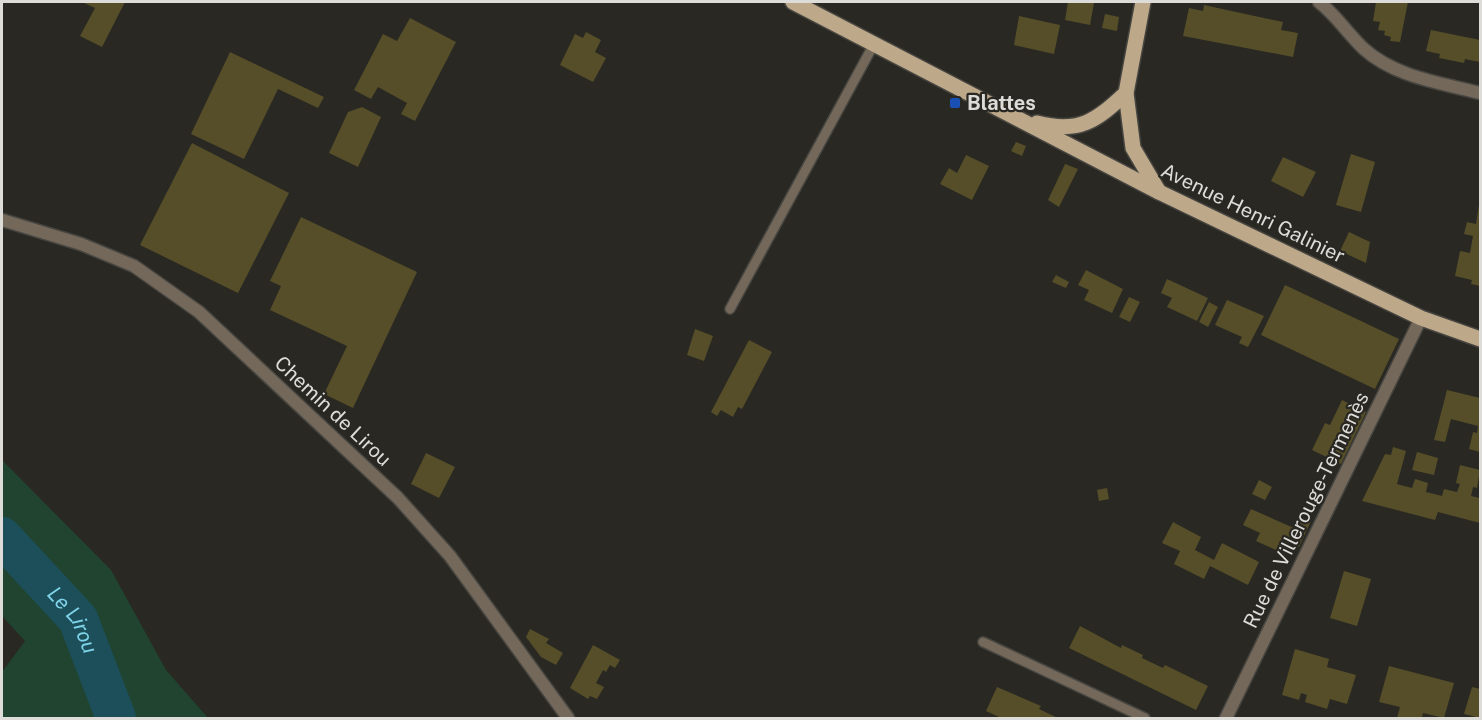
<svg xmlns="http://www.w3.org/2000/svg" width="1482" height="720" font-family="'Public Sans',sans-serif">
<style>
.green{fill:#204430}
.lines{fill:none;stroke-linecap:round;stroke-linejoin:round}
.river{stroke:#1d4f5b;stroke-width:40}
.building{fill:#554e28}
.service-casing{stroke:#464540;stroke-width:12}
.minor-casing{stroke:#464540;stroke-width:15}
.primary-casing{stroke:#464540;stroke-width:18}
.service{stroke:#73685a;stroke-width:9}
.minor{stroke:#73685a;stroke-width:12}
.primary{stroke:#bea88a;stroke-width:15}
.transit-dot{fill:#1a4fb4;stroke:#292823;stroke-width:2}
.labels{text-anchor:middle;stroke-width:4.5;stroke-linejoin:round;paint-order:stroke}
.poi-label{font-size:20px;font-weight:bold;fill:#dddcd9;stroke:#292823;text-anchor:start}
.street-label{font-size:20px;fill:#dddcd9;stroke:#292823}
.water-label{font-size:21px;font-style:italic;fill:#7fd3e9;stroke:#292823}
</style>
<rect width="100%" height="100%" fill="#292823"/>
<path class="green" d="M2,460L111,570L166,670L208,718H2V672L25,641L2,616Z"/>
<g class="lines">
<path class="river" id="s1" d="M2,537L78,619L116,718"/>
</g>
<g class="building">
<path d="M82,2H125L102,47L80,36L95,8Z"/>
<path d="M1068,2L1094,3L1090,25L1065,20Z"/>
<path d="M1376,2H1408L1400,42L1390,41L1391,37L1384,35L1385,31L1378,30L1380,22L1373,21Z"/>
<path d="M1204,5L1283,22L1281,30L1298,33L1293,57L1183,36L1189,8L1203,11Z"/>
<path d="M1105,14L1119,17L1117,31L1102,28Z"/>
<path d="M1019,16L1060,25L1054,54L1014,45Z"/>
<path d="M410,18L456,42L415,121L401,114L407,103L378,87L371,99L354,90L383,34L397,41Z"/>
<path d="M1431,30L1480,40V62L1465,59L1464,63L1439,58L1440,54L1426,51Z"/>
<path d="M586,32L601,40L595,52L606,58L593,82L560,65L575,34L583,38Z"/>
<path d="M230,52L324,97L318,108L278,89L244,159L191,134Z"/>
<path d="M362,107L381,117L358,167L329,153L348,112Z"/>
<path d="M1016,142L1026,146L1022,156L1011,151Z"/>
<path d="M192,143L289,193L238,293L140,245Z"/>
<path d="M1351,154L1375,162L1361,212L1336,205Z"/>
<path d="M966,155L989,166L972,200L940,184L949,168L957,173Z"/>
<path d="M1283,157L1316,172L1303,197L1271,181Z"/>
<path d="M1065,164L1078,169L1059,207L1048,200Z"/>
<path d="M1479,205H1480V286L1471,284L1472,280L1455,276L1460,251L1470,253L1473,236L1464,234L1467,222L1476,224Z"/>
<path d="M301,217L417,272L353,408L324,394L347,346L270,310L281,286L270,281Z"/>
<path d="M1349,232L1370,242L1366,263L1340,251Z"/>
<path d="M1086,270L1123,289L1112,313L1084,300L1089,290L1078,285Z"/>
<path d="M1056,275L1069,282L1066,288L1052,282Z"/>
<path d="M1167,279L1208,298L1197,321L1167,307L1172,298L1161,293Z"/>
<path d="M1285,285L1399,339L1375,389L1261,335Z"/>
<path d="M1129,297L1140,302L1130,322L1119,317Z"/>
<path d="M1227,300L1264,316L1248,347L1239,343L1242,337L1215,325Z"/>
<path d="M1209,302L1218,307L1208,327L1199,322Z"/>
<path d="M695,329L713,336L704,361L687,355Z"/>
<path d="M749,340L772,352L742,409L738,407L733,417L721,410L717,416L711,412Z"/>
<path d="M1447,390L1480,398V452L1469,449L1473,432L1477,433L1478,426L1451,419L1445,442L1434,440Z"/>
<path d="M1342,400L1366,412L1341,464L1312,450L1325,423L1330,425Z"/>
<path d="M1393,447L1406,451L1397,484L1412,488L1415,479L1428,483L1426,492L1442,496L1444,489L1457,492L1460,484L1456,483L1460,465L1480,470L1477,488L1473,487L1471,496L1480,498V523L1438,512L1435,520L1362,501L1385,454L1391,455Z"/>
<path d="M1417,452L1438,458L1434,475L1412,470Z"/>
<path d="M426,453L455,467L439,498L411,484Z"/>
<path d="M1259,480L1272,487L1265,500L1252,494Z"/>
<path d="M1107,488L1109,499L1099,501L1097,490Z"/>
<path d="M1251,509L1296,529L1302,517L1311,521L1299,547L1290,543L1285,554L1256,541L1260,533L1243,525Z"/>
<path d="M1173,522L1201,537L1195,550L1214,560L1222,543L1259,562L1248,585L1210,566L1204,579L1174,564L1180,551L1162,543Z"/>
<path d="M1344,571L1371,579L1357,626L1330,618Z"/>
<path d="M1080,626L1121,648L1122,645L1143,655L1142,658L1163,668L1165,665L1208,686L1196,710L1069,648Z"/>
<path d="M530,629L549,639L546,643L563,653L556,665L541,657L526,637Z"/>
<path d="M593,645L620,660L615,668L610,665L606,672L603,670L596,683L604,687L597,699L590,696L588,699L570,688Z"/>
<path d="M1295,649L1329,659L1327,667L1356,675L1347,704L1330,699L1327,709L1305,702L1307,695L1301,693L1299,700L1282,695Z"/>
<path d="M1389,666L1454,683L1444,718L1423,713L1422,718H1397L1400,707L1379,702Z"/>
<path d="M997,687L1041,706L1039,709L1058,718H1001L986,711Z"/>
<path d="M1472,687L1480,689V718L1464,714Z"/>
</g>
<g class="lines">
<g class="service-casing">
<g id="service">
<path d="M730,309L874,44"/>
<path d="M983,642L1145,718"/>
</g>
</g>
<g class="minor-casing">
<g id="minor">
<path d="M1319,2C1336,15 1348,34 1364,49C1395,77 1441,83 1480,93"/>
<path d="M2,220L81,244L134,266L199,312L398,498L450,556L568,718"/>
<path d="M1226,718L1421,318"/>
</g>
</g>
<g class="primary-casing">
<g id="primary">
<path d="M793,2L1159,192L1421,318L1480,339"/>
<path d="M1143,2L1126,93L1133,148L1159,192"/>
<path d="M1037,123C1079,134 1096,121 1126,93"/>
</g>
</g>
<use href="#service" class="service"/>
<use href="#minor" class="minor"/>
<use href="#primary" class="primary"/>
</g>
<rect class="transit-dot" x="949" y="97" width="12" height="12" rx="3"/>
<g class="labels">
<g class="poi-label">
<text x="967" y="110">Blattes</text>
</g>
<g class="street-label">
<text transform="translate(1253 213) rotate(26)" y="7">Avenue Henri Galinier</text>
<text transform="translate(333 411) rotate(43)" y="7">Chemin de Lirou</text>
<text transform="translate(1306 510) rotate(-64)" y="7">Rue de Villerouge-Termenès</text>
</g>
<g class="water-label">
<text dy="7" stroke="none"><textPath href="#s1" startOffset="110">Le Lirou</textPath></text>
</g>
</g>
<rect width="1482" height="720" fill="none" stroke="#dddcd9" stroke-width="6"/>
</svg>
